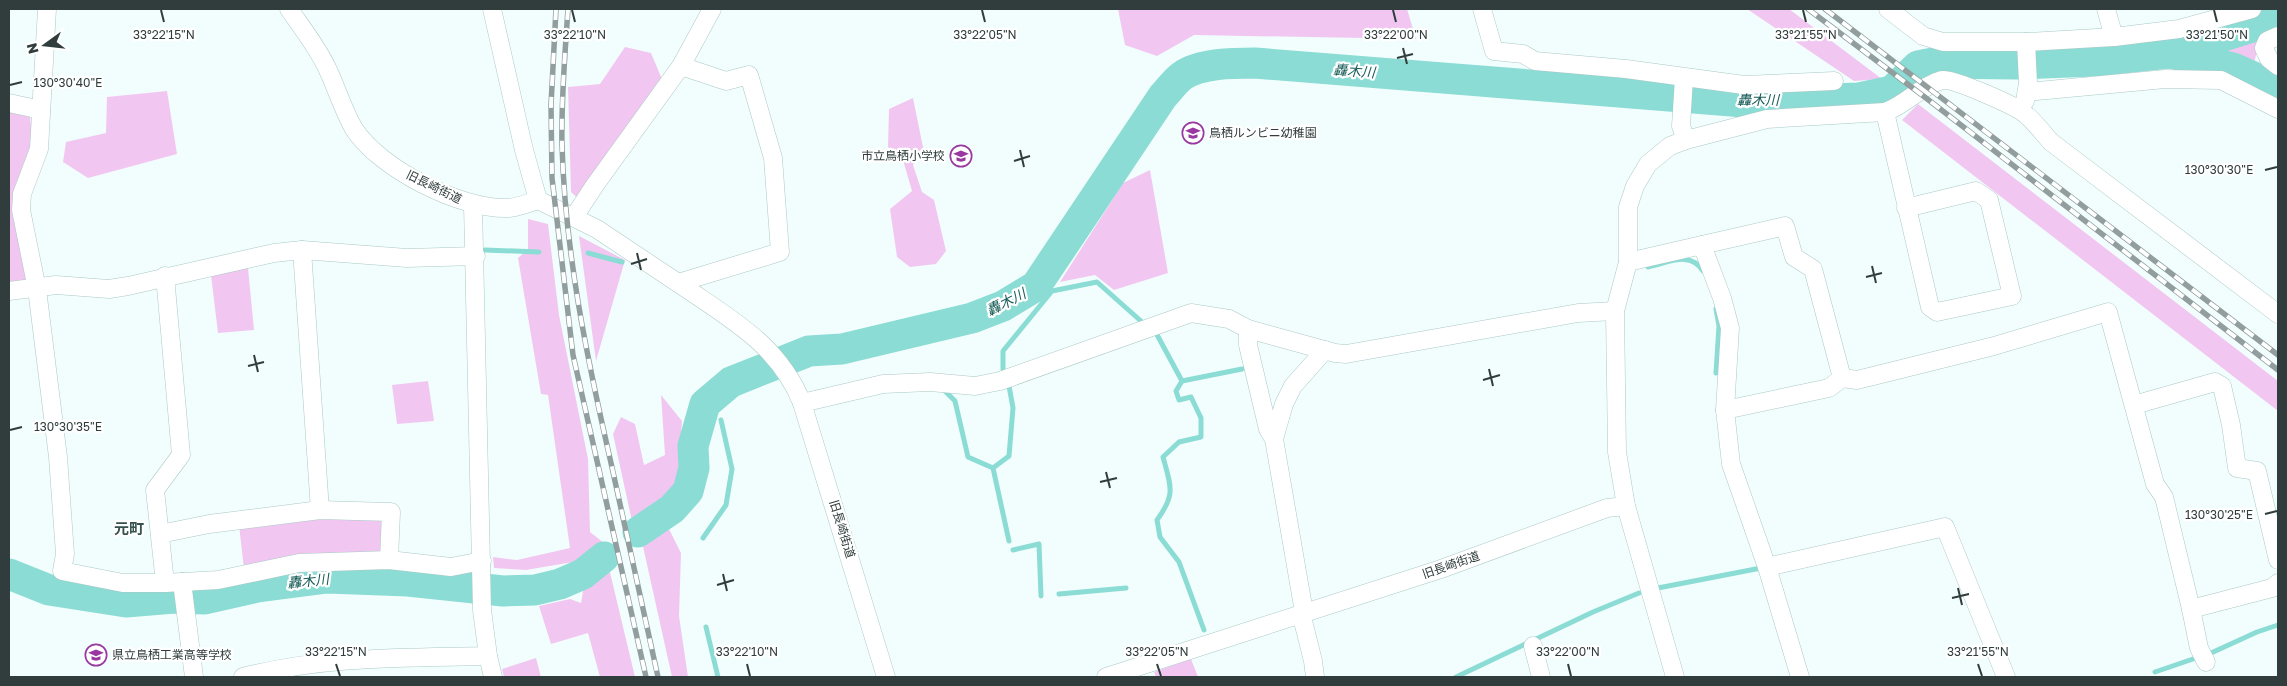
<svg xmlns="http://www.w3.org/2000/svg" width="2287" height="686" font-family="'Golos Text','Noto Sans JP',sans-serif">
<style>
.green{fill:#f1c7f2}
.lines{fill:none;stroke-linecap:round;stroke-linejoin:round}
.stream{stroke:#8bdcd4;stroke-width:5}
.river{stroke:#8bdcd4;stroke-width:31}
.minor-casing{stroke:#aac9c6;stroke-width:19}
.minor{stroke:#fff;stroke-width:18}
.rail-casing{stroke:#919e9d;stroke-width:5.5}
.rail{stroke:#fff;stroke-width:4;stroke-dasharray:11;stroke-linecap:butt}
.ticks{fill:none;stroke:#303d3c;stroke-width:2}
.labels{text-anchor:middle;stroke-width:4.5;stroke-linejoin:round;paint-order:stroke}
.poi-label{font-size:12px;fill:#303d3c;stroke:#fff;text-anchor:start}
.street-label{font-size:12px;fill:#303d3c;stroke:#fff}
.water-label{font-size:14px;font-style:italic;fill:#175c57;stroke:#fff}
.quarter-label{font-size:15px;font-weight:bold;fill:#36524f;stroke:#fff}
.ticks-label{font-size:12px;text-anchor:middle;fill:#303d3c;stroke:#fff;stroke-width:4.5;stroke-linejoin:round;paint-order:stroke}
</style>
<rect width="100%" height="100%" fill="#f2fefd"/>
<g class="green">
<path d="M1118,9H1407L1416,39L1194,35L1157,56L1125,45Z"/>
<path d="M1747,9H1789L1882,79L1854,81Z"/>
<path d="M2261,36L2254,63L2220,58L2214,52L2219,46Z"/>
<path d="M625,47L651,53L664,84L582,202L571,192L568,87L600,84Z"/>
<path d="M167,91L177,154L88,178L63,162L66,142L106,133L107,97Z"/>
<path d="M913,98L924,152L913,165L922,192L934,200L946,251L936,264L910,267L897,257L890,209L912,191L903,160L888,147L889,109Z"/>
<path d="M1918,104L2278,381V411L1902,120Z"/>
<path d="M9,111L30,117L33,143L15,200L29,280L9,282Z"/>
<path d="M1150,170L1168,273L1114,290L1095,275L1060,282L1123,183Z"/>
<path d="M528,219L548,224L559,315L588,459L590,532L604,543L579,561L526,570L494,568L493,557L517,560L570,548L548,395L541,394L518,258L528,249Z"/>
<path d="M579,236L625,260L596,361Z"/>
<path d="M248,268L254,330L218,333L211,275Z"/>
<path d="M428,381L434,421L397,424L392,385Z"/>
<path d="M661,395L682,421L678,478L664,499L633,526L613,434L621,417L635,424L644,465L665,455Z"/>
<path d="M322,515L382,516L380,554L244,569L239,525Z"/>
<path d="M667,525L681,553L679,616L688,677H672L642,542Z"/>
<path d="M608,564L635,677H600L588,633L551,644L539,606L570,599L581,603L585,579Z"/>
<path d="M536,658L541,677H504L502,669Z"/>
<path d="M1191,659L1198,677H1156L1154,672Z"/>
</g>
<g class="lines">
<g class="stream">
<path d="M485,250L539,252"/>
<path d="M588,253L622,262"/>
<path d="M1648,267C1668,263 1690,250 1703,271"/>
<path d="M1155,331L1182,381L1242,369"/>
<path d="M1003,369V351L1052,291L1097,282L1142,322"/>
<path d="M1716,373L1719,326L1716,309"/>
<path d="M1182,381L1176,391L1179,400L1191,397L1201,418V437L1179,442L1163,457C1171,487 1176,494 1157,520L1160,537L1179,562L1204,630"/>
<path d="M944,390L955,401L968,457L993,468"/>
<path d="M703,538L726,505L732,469L721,420"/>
<path d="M1009,541L993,468L1009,456L1013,408L1009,386"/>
<path d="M1013,550L1039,544L1041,596"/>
<path d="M1658,588L1761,568"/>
<path d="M1059,594L1126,588"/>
<path d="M706,627L718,677"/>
<path d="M2211,653L2257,632L2278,625"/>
<path d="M2155,672L2193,659"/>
<path d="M1456,677L1593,612L1639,593"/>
</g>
<g class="river">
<path d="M2170,53L2233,68L2278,88"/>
<path d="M638,532L672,509L688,491L694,468L693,446L705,404L731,382L809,351L842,349L972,318L1003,306L1036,286L1163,96C1169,90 1175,81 1182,76C1200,63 1234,63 1255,63L1744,102L1859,98L1892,91L1918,66L1933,63L2016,64L2095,61L2169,53L2278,19"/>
<path d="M9,574L49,590L126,602L174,598L205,599L258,587L327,578L408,581L503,591L535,590L560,584L583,574L604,557"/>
</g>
<g class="minor-casing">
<g id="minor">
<path d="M47,9L39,149L22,194L21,210L37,289L58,457L65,554L62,571L123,583H165"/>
<path d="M289,9C302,28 318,48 328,70C337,89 343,110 354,129C380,169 461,210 509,208C518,207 529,203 538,200L597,229C627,249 657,269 687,289C734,321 780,347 802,403L886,677"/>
<path d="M492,9L524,150L538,200"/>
<path d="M1482,9L1494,51L1523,54L1535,61L1626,69L1744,85L1834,81"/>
<path d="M1888,9L1923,36L1943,42H2026L2114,37L2179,29L2252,9"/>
<path d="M2106,9L2114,37"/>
<path d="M2278,36L2267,41L2264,48L2269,59L2278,66"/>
<path d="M1684,78L1681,126L1686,140"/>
<path d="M2027,92L2165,79L2221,80L2278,109"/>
<path d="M2025,101L2028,83L2026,42"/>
<path d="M9,103L41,110"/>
<path d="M1885,112C1906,105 1920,86 1942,80C1953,78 2010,104 2021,111C2032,118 2042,132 2051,142L2278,314"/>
<path d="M473,205L482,610L488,656L493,677"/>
<path d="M574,217L595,185L681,66L712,9"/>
<path d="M1702,245L1785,226L1794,257L1813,269L1842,378L1857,380L1994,346L2108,312L2155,484L2164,497L2191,609L2272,588L2278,583"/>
<path d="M302,250L320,510"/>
<path d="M1628,262L1702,245L1722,298L1730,328L1725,410L1731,464L1767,567L1945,527L2006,677"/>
<path d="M165,276L181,455L155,490L165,583L218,580L299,563L389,560L451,567L482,561"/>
<path d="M678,283L780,252L773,158L749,75L726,81L681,66"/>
<path d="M9,291L56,285L109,289L128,286L274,253L302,250L407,258L476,256"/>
<path d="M1248,329V345L1268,429L1274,439L1304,612"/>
<path d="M802,403L883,384L930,382L975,386L1000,381L1191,313L1229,319L1248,329L1335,353L1346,354L1578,313L1615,311"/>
<path d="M2134,405L2215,382L2222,386L2231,425L2237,468L2257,471L2278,560"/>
<path d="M1725,410L1829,388L1842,378"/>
<path d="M1274,439L1284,404L1293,386L1325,350"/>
<path d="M160,534L209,524L320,510L391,512L389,560"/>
<path d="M1767,567L1800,677"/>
<path d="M182,582L194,677"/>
<path d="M2191,609L2199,648L2206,662"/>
<path d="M1301,613L1313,661L1315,677"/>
<path d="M1533,646L1541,677"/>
<path d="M243,677C324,656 406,658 488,656"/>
<path d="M1106,677L1441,569L1607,508L1626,506"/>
<path d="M1675,677L1626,506L1617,452L1615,311L1628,262V207L1635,186L1648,164L1670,146L1686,140L1767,119L1885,112L1930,307L1937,312L2012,296L1989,200L1976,191L1906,208"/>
</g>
</g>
<use href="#minor" class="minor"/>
<g class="rail-casing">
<g id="rail">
<path d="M556,9L551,105L552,178L573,355L646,677"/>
<path d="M568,9C565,54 561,99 562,145C565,253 587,358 611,463C627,534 642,606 658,677"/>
<path d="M1808,9L1926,98L2278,370"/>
<path d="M1825,9L2278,355"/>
</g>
</g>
<use href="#rail" class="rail"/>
</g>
<path class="ticks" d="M161,10L164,22M572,10L575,22M982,10L985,22M1393,10L1396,22M1803,10L1806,22M2214,10L2217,22M1403,48L1407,64M1397,58L1413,54M10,85L22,82M1020,150L1024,167M1014,161L1030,156M2265,170L2277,167M637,253L641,270M631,264L647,259M1872,266L1876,283M1866,277L1882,273M254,355L258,372M248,366L264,362M1489,369L1493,386M1483,380L1500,375M10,430L22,427M1106,472L1110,488M1100,482L1117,478M2265,514L2277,511M723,574L727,591M717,585L734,580M1958,588L1962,605M1952,598L1969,594M336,664L340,676M747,664L750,676M1157,664L1161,676M1568,664L1571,676M1978,664L1982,676"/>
<defs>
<g id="school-ring" transform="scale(1.125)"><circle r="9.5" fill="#fff" stroke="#9938a0" stroke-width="1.5"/><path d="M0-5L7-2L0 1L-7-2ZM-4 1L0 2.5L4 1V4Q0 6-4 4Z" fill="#9938a0"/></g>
</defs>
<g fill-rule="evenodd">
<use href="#school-ring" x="1193" y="133"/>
<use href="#school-ring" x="961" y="156"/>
<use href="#school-ring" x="96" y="655"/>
</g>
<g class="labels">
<g class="poi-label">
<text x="1209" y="137">鳥栖ルンビニ幼稚園</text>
<text x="945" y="160" text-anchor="end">市立鳥栖小学校</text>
<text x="112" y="659">県立鳥栖工業高等学校</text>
</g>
<g class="street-label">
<text transform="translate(434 187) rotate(26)" y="4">旧長崎街道</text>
<text transform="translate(842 529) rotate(73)" y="4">旧長崎街道</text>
<text transform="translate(1451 565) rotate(-19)" y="4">旧長崎街道</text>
</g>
<g class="water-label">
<text transform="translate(1354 71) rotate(4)" y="5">轟木川</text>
<text x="1758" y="105">轟木川</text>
<text transform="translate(1006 302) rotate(-27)" y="5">轟木川</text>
<text transform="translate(308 581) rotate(-6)" y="5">轟木川</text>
</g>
<g class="quarter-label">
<text x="129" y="534">元町</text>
</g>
</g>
<g class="ticks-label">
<text x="164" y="39">33°22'15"N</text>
<text x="575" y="39">33°22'10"N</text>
<text x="985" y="39">33°22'05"N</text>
<text x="1396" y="39">33°22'00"N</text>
<text x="1806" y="39">33°21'55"N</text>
<text x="2217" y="39">33°21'50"N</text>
<text x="68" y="87">130°30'40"E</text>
<text x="2219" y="174">130°30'30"E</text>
<text x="68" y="431">130°30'35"E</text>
<text x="2219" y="519">130°30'25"E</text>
<text x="336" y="656">33°22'15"N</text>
<text x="747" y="656">33°22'10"N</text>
<text x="1157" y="656">33°22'05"N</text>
<text x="1568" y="656">33°22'00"N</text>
<text x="1978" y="656">33°21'55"N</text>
</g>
<rect width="2287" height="686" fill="none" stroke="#303d3c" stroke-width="20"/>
<g transform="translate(45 45) rotate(255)" stroke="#ffffff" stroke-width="4" paint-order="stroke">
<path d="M0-4L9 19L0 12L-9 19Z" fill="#303d3c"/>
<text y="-8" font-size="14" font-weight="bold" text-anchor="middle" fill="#303d3c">N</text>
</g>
</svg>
